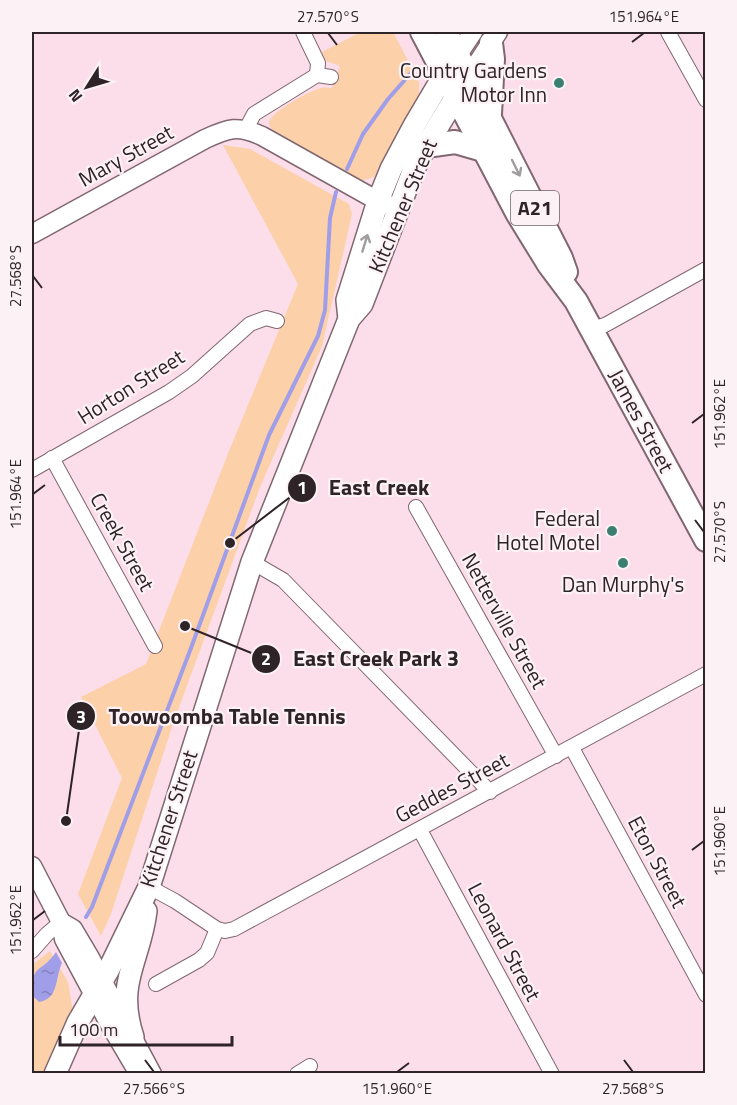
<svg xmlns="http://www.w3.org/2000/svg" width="737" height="1105" font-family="'Titillium Web',sans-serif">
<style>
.park{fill:#fcd0a9}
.water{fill:url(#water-ripples)}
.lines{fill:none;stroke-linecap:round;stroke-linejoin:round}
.stream{stroke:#a09ee8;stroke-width:4}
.minor-casing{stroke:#806771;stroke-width:16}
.secondary-casing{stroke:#806771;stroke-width:21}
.primary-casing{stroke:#806771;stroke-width:24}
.trunk-casing{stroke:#806771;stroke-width:26}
.minor{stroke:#fff;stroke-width:14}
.secondary{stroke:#fff;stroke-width:18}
.primary{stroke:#fff;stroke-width:21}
.trunk{stroke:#fff;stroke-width:22}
.oneway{stroke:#a19c9e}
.ticks{fill:none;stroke:#2e2327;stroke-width:2}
.poi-dot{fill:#3b7f73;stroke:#fcf1f5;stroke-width:2}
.labels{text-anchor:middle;stroke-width:4.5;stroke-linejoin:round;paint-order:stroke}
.shield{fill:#fcf1f5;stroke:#6c6165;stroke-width:1.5}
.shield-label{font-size:20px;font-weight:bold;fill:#2e2327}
.poi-label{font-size:21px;fill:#2e2327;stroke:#fcf1f5;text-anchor:end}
.street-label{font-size:21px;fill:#2e2327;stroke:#fcf1f5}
.leader{fill:none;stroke:#2e2327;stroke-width:2}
.callout-dot{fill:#2e2327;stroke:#fcf1f5;stroke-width:2}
.mark-label{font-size:18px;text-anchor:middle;font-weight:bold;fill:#fff}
.callout-label{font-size:22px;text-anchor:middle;font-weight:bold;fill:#2e2327;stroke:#fcf1f5;stroke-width:4.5;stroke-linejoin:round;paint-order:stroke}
.neatline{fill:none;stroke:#2e2327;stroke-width:2}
.ticks-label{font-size:15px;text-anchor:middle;fill:#2e2327}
</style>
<defs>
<pattern id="water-ripples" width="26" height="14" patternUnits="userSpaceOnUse" patternTransform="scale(1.5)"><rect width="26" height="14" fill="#a09ee8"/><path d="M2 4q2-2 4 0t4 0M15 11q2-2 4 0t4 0" fill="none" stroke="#8380bc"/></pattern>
</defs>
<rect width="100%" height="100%" fill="#fbdee9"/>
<g class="park">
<path d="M361,32H393L419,82V98L374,177L361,181L275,135C273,131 269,127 269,122C271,112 312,89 322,88C325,87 329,88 332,88L340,66L326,61L322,52Z"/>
<path d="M223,145L250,149L349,204L352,214L322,346L260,487L223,588L174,721L111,914L101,936L78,894L122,778L81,697L146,664L229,451L298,284Z"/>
<path d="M50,951L68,982L74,1018L50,1073H32V965Z"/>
</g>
<path class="water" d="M56,952L62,963C55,978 59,999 39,1002L32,995C31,963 41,974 56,952Z"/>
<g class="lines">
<g class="stream">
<path d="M347,169L363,134L388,99L411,73"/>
<path d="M86,917L92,907L191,648L269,435L318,336L325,310L330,218L336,192"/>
</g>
<g class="minor-casing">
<g id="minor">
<path d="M303,32L318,63L317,75"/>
<path d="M668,32L706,100"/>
<path d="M246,129L254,114L317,75L331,77"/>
<path d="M592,329L605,325L706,269"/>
<path d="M52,458L155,646"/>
<path d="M32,470L169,392L192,376L250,324L266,318L277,321"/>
<path d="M416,507L556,756"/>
<path d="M252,562L283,580L490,792"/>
<path d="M572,748L706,995"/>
<path d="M420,830L552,1074"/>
<path d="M149,887L175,901L217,929L225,931L234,929L706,674"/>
<path d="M32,951L47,934L61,922"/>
<path d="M156,984L199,960L207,953L217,929"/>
<path d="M297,1074L310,1066"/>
</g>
</g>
<g class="secondary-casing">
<g id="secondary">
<path d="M451,65L473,32"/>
<path d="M469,76L498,32"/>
<path d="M32,234L205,139C229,128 237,125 262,136L378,201L391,206"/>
<path d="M32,866L61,922L64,939L109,1023L139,1074"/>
<path d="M61,922L73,929L89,956L152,1074"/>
</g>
</g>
<g class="primary-casing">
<g id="primary">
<path d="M349,319L347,300L378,201L391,169L415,124L444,75"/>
<path d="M133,1037C115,982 140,961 146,911"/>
<path d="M55,1074L78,1022L109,969L149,887L252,562L349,319L362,304L414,169L426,146L463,85"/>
</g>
</g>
<g class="trunk-casing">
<g id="trunk">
<path d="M422,32L517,213L549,265L576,301L706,540"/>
<path d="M446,32L561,258L566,272"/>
<path d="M490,114L493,59L491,43"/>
<path d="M426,146L455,142L483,150"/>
</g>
</g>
<use href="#minor" class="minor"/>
<use href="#secondary" class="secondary"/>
<use href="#primary" class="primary"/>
<use href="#trunk" class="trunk"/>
</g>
<defs><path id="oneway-shaft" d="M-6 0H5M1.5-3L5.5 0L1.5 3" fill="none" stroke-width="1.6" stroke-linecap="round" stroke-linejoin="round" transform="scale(1.5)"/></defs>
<g class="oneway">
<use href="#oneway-shaft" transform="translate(516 168) rotate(64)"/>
<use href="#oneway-shaft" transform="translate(365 243) rotate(-73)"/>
</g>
<path class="ticks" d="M328,33L337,45M632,42L644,33M33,276L42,288M692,423L704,414M33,494L45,485M695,520L704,532M692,850L704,841M33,920L45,911M145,1060L154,1072M624,1060L633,1072M397,1072L409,1063"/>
<g class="poi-dot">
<circle cx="559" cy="83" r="6"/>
<circle cx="612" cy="531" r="6"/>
<circle cx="623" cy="563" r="6"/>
</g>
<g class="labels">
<rect class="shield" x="511" y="191" width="48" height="34" rx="4.5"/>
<g class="shield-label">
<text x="535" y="215">A21</text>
</g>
<g class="poi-label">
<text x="547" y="78">Country Gardens<tspan x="547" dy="24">Motor Inn</tspan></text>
<text x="600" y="526">Federal<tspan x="600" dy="24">Hotel Motel</tspan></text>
<text x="623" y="592" text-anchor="middle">Dan Murphy's</text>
</g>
<g class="street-label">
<text transform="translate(126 156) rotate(-29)" y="7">Mary Street</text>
<text transform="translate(403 206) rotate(-67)" y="7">Kitchener Street</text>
<text transform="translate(131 387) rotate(-32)" y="7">Horton Street</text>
<text transform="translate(641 421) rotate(62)" y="7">James Street</text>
<text transform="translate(122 542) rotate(61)" y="7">Creek Street</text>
<text transform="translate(504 621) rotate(61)" y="7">Netterville Street</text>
<text transform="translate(452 788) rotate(-28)" y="7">Geddes Street</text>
<text transform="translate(169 819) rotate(-72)" y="7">Kitchener Street</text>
<text transform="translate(657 862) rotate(62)" y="7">Eton Street</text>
<text transform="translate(504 942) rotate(62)" y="7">Leonard Street</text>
</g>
</g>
<path class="leader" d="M230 543L302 488M185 626L266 659M66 821L81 716"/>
<g class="callout-dot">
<circle cx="230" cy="543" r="6"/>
<circle cx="185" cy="626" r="6"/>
<circle cx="66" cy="821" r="6"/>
<circle cx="302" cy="488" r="15"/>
<circle cx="266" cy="659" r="15"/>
<circle cx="81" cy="716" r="15"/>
</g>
<g class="mark-label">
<text x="302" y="494">1</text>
<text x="266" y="665">2</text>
<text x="81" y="723">3</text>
</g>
<g class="callout-label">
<text x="379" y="495">East Creek</text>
<text x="376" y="666">East Creek Park 3</text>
<text x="227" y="724">Toowoomba Table Tennis</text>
</g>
<rect width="737" height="1105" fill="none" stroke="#fcf1f5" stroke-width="66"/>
<g transform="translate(87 87) rotate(233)" stroke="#fcf1f5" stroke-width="4.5" paint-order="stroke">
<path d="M0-4.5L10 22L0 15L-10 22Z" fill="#2e2327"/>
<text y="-9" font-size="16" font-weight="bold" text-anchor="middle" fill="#2e2327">N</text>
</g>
<path d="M60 1036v9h172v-9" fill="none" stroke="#2e2327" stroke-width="3"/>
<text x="69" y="1036" font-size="18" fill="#2e2327" stroke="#fcf1f5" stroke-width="4.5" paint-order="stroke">100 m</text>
<rect x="33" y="33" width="671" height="1039" class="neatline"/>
<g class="ticks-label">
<text x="328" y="22">27.570°S</text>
<text x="644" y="22">151.964°E</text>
<text transform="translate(16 276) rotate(-90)" y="5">27.568°S</text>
<text transform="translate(720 414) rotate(-90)" y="5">151.962°E</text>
<text transform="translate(16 494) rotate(-90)" y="5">151.964°E</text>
<text transform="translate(720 532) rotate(-90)" y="5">27.570°S</text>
<text transform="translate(720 841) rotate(-90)" y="5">151.960°E</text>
<text transform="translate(16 920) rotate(-90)" y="5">151.962°E</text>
<text x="154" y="1094">27.566°S</text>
<text x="397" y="1094">151.960°E</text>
<text x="633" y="1094">27.568°S</text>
</g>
</svg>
